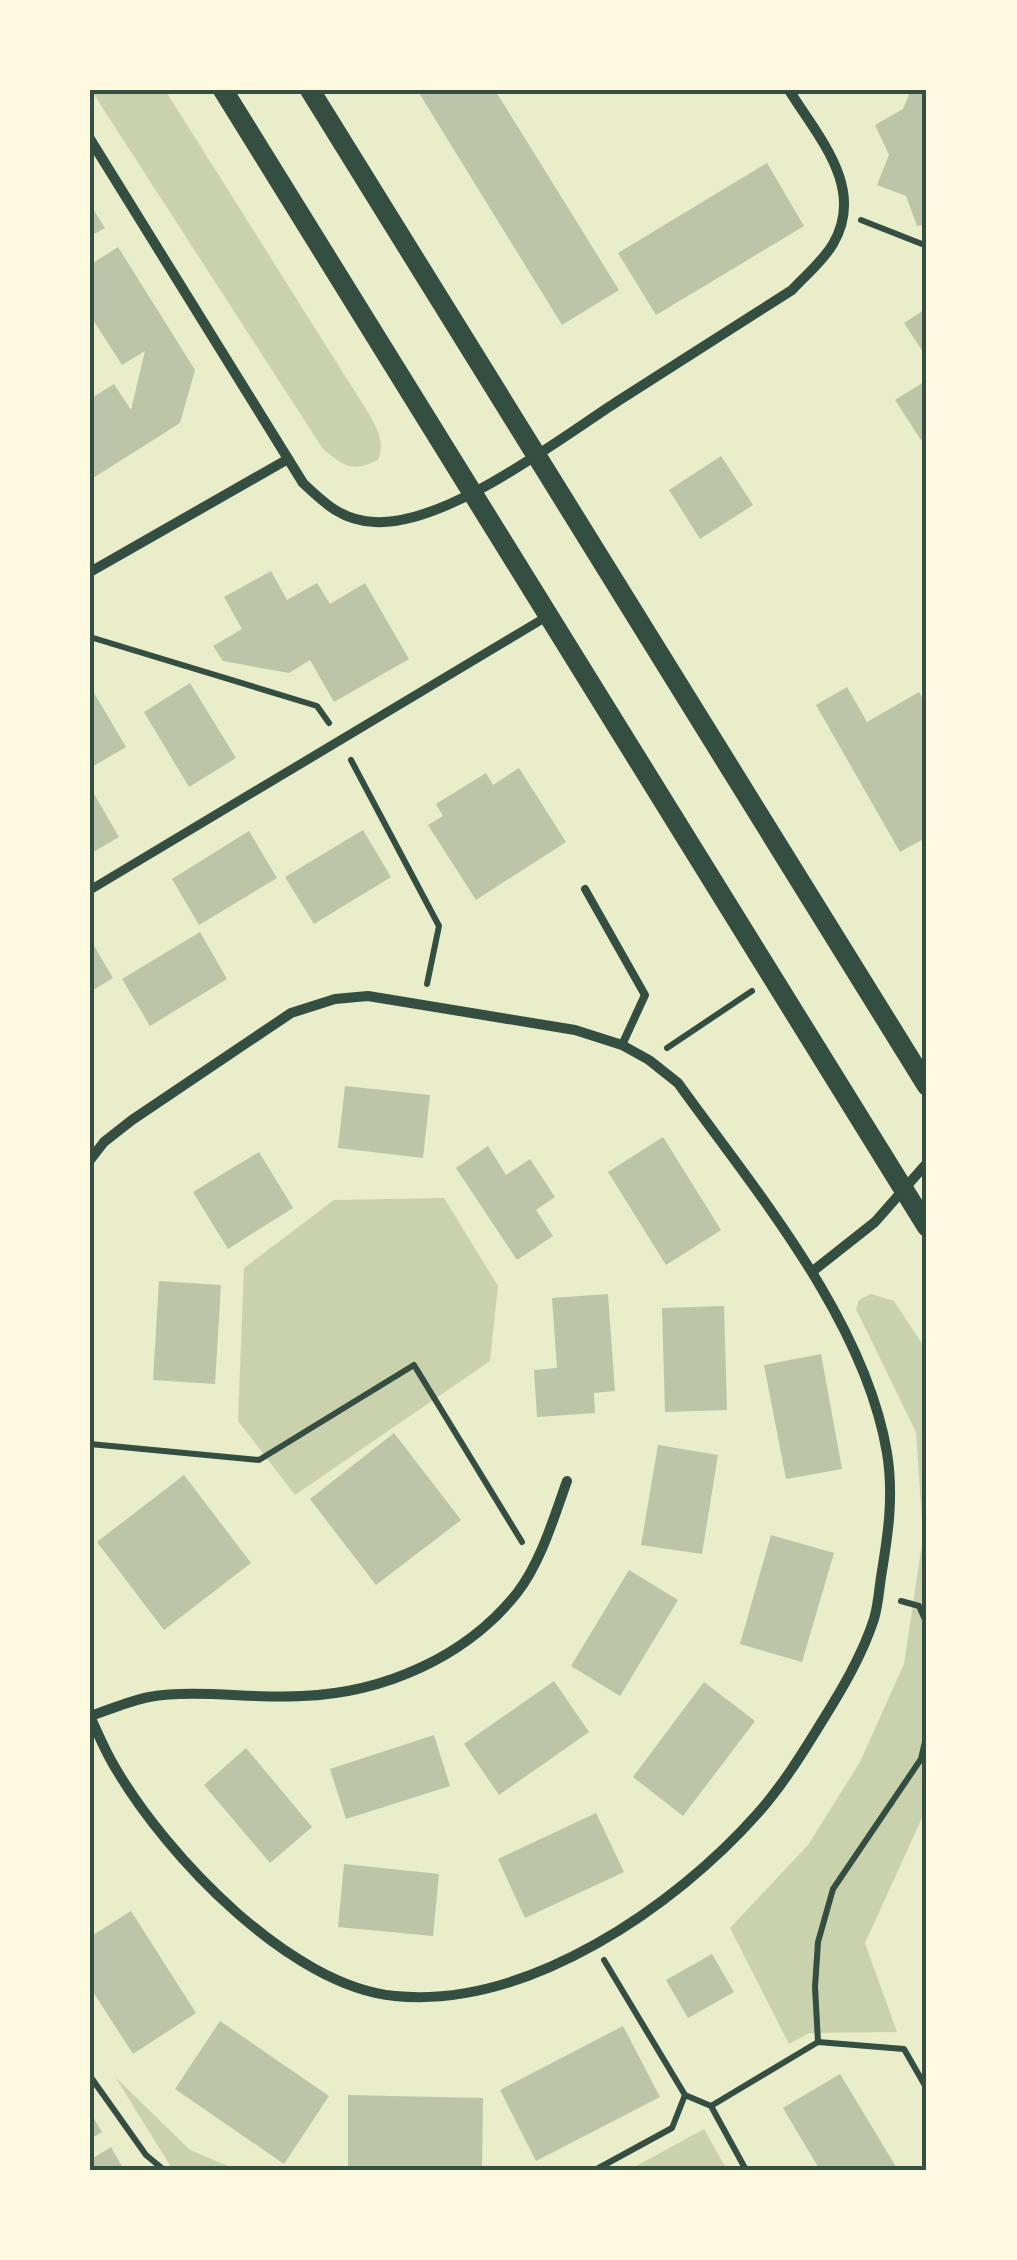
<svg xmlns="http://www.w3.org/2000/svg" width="1017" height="2260" font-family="Helvetica,sans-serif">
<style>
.green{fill:#cad2ad}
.building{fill:#bcc5a7}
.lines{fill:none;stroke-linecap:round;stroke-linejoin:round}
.path{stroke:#344e41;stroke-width:6}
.service{stroke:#344e41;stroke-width:8}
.pedestrian{stroke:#344e41;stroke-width:9}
.minor{stroke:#344e41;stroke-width:10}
.secondary{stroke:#344e41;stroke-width:20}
.neatline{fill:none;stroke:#344e41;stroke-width:4}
</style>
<rect width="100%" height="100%" fill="#e9edc9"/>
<g class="green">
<path d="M91,90H165L369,414C378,430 385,442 378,460C350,473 345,466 323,449Z"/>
<path d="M444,1198L498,1286L490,1361L295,1495L238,1421L244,1268L334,1200Z"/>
<path d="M871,1294L894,1301L927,1351V1807L865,1943L897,2032L809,2033L789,2044L730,1928L808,1845L860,1762L904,1664L923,1537L916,1432L856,1309L859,1300Z"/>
<path d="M116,2078L190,2150L238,2170H173Z"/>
<path d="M704,2129L727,2170H629Z"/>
</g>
<g class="building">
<path d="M424,90H495L619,290L562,325L419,93Z"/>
<path d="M911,90H927V224L917,226L906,196L877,185L889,155L875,125L903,109Z"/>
<path d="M767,163L804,226L656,315L618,253Z"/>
<path d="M90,204L105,228L90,236Z"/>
<path d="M118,247L195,370L180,423L90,480V399L114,384L131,410L145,351L122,365L90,315V265Z"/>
<path d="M927,308V358L904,323Z"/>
<path d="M927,380V436L921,440L895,400Z"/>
<path d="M721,456L753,505L700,539L669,490Z"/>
<path d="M271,571L287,600L317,583L330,604L365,583L409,659L334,702L310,660L289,673L223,661L213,646L242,629L224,597Z"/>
<path d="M190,683L236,758L189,787L144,712Z"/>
<path d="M90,686L126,747L90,768Z"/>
<path d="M847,687L867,722L919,692L927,706V837L900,852L816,705Z"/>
<path d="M519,768L566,842L476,900L428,825L443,816L436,804L486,773L493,785Z"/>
<path d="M90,787L119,837L90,854Z"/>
<path d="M363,830L391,877L314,924L285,877Z"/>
<path d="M249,831L277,878L199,925L172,879Z"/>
<path d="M200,932L227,979L150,1026L122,979Z"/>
<path d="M90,939L113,978L90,992Z"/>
<path d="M345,1086L430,1095L423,1158L338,1148Z"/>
<path d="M663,1137L721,1230L666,1265L608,1172Z"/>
<path d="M488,1146L506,1175L530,1159L555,1197L536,1210L553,1236L517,1260L456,1168Z"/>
<path d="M259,1152L293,1208L228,1249L193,1192Z"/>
<path d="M159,1281L221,1285L215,1384L153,1380Z"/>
<path d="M608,1294L615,1391L594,1393L595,1413L537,1417L534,1370L557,1368L552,1298Z"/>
<path d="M724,1306L727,1410L665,1412L662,1308Z"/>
<path d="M821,1354L842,1469L786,1479L764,1365Z"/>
<path d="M394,1433L461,1520L376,1585L310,1499Z"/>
<path d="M658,1445L718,1455L702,1554L641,1545Z"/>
<path d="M184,1475L251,1563L164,1630L97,1542Z"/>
<path d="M771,1535L834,1553L802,1662L740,1644Z"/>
<path d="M629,1570L678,1600L620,1696L571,1666Z"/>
<path d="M554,1681L589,1732L499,1795L464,1744Z"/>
<path d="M704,1682L755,1721L683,1816L633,1777Z"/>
<path d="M434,1735L450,1786L346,1819L330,1769Z"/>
<path d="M246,1748L312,1827L270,1863L204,1785Z"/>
<path d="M596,1813L624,1872L525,1918L498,1859Z"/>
<path d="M344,1864L439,1874L433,1936L338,1927Z"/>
<path d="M131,1911L196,2013L133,2054L90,1987V1937Z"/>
<path d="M712,1954L734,1992L688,2018L666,1980Z"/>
<path d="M220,2021L329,2096L284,2164L175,2089Z"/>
<path d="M623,2026L660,2097L536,2161L500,2090Z"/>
<path d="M840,2074L898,2170H820L783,2108Z"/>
<path d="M348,2095L483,2098L482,2170H348Z"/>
<path d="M90,2112L102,2132L90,2139Z"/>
<path d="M111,2147L124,2170H90V2160Z"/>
</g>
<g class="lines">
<g class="path">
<path d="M861,220L927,246"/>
<path d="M90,637L317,706L329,723"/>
<path d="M351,760L439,926L427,984"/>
<path d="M667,1048L752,991"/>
<path d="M90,1444L259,1460L414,1365L522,1542"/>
<path d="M901,1601L919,1606L927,1624"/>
<path d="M604,1960L685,2095L711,2106L746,2170"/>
<path d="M818,2042L815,1987L818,1942L833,1889L921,1759L927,1733"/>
<path d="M90,2076L146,2155L164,2170"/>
<path d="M711,2106L818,2042L904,2049L927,2089"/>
<path d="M595,2170L672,2128L685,2095"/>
</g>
<path class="service" d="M585,889L645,995L622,1045"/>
<path class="pedestrian" d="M90,890L546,617"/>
<g class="minor">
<path d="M90,139L303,483C325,504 343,521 375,522C446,526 558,440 618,401C676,364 734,327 792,290C806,275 823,261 833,244C866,188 818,137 789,90"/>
<path d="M90,572L288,459"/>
<path d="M90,1160L104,1142L132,1120L291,1013L335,999L368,996L575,1030L622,1045L649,1060L678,1083C755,1190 865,1320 887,1453C894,1496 888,1535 881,1577C879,1591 878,1606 874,1619C862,1656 841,1691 821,1723C802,1754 782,1786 758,1813C675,1907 527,2009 395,1996C290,1986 167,1856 116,1769C106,1753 98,1734 90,1716"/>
<path d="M813,1271L875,1222L927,1163"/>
<path d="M90,1716C109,1710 129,1701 149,1697C195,1689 254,1699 302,1696C384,1693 466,1657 517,1593C541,1562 554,1517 567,1481"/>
</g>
<g class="secondary">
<path d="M223,90L927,1227"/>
<path d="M310,90L927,1086"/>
</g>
</g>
<rect width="1017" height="2260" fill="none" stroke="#fefae0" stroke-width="185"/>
<rect x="92" y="92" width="832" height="2076" class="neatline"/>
</svg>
